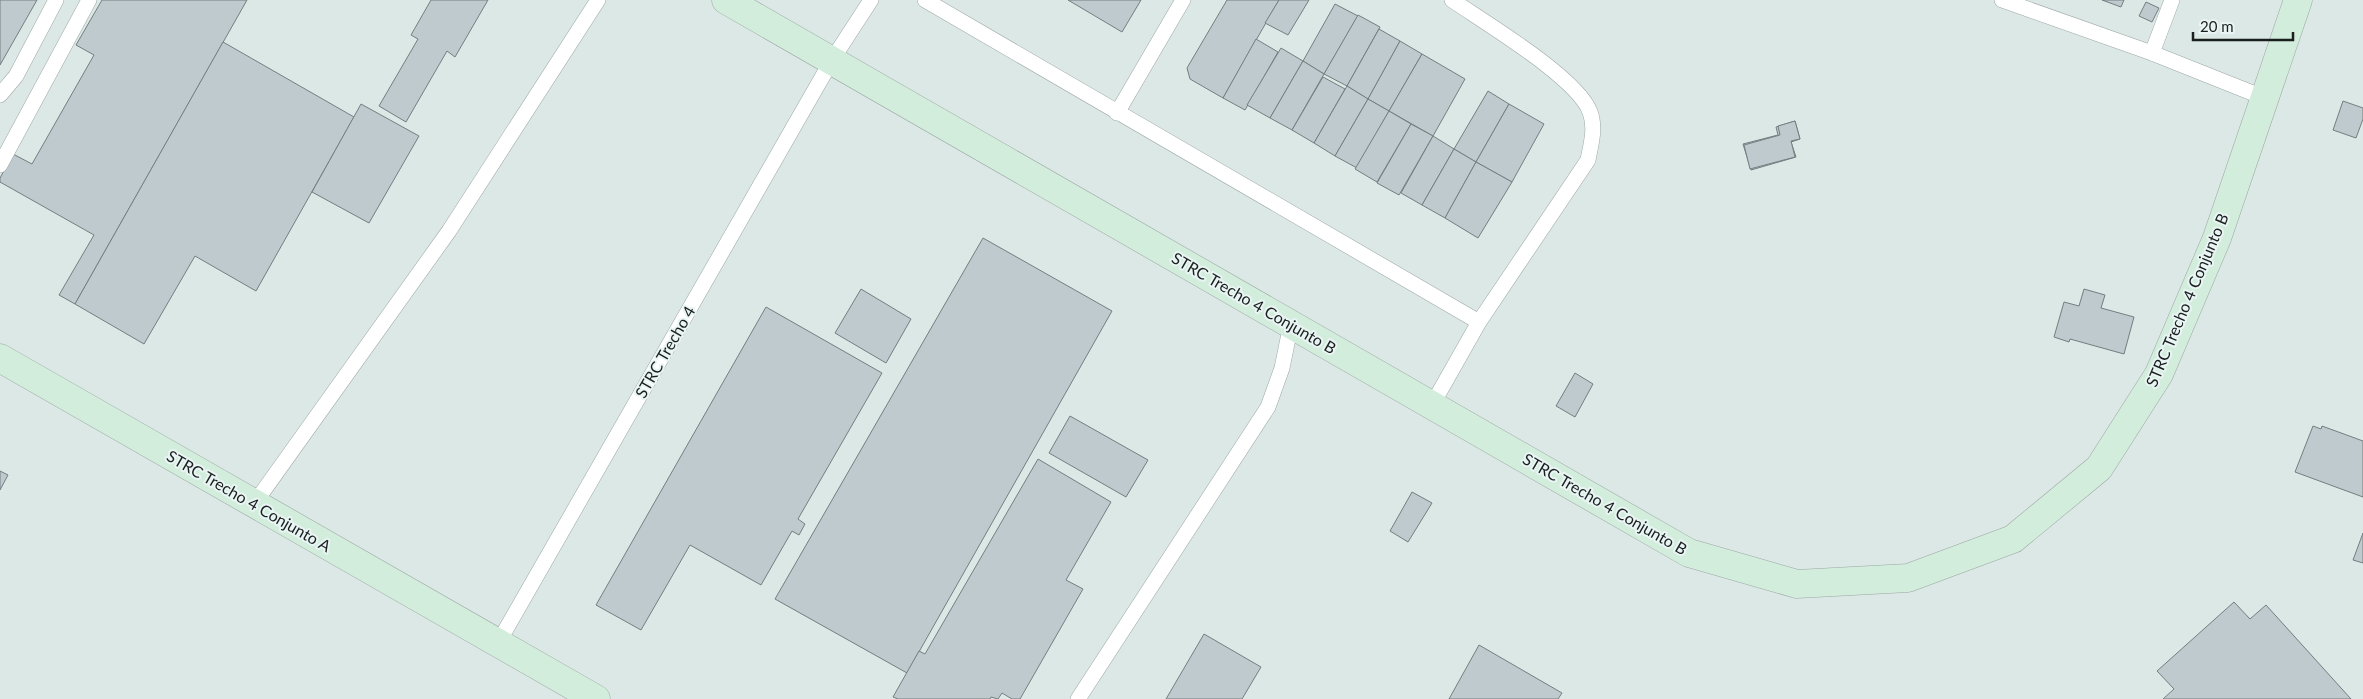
<svg xmlns="http://www.w3.org/2000/svg" width="2363" height="699" font-family="Lato,sans-serif">
<style>
.building{fill:#bfcace;stroke:#737e81}
.lines{fill:none;stroke-linecap:round;stroke-linejoin:round}
.lane-casing{stroke:#9ca7a6;stroke-width:16}
.secondary-casing{stroke:#9ca7a6;stroke-width:29}
.lane{stroke:#fff;stroke-width:15}
.secondary{stroke:#d2eddb;stroke-width:28}
.labels{text-anchor:middle;stroke-width:4;stroke-linejoin:round;paint-order:stroke}
.street-label{font-size:16px;fill:#1a1f1e;stroke:#e9f5f4}
</style>
<rect width="100%" height="100%" fill="#dce8e6"/>
<g class="building">
<path d="M0,0H37L0,65Z"/>
<path d="M102,0H247L75,304L59,295L94,235L0,182V178L13,154L32,164L94,55L76,45Z"/>
<path d="M431,0H488L455,57L447,51L406,122L379,106L418,39L411,35Z"/>
<path d="M1068,0H1141L1122,32Z"/>
<path d="M1227,0H1279L1223,98L1190,79L1187,68Z"/>
<path d="M1279,0H1309L1288,35L1265,23Z"/>
<path d="M2102,0H2124L2121,7Z"/>
<path d="M2146,2L2159,8L2152,22L2139,16Z"/>
<path d="M1335,4L1358,16L1324,74L1303,61Z"/>
<path d="M1358,15L1380,27L1347,86L1324,74Z"/>
<path d="M1379,29L1400,41L1368,99L1347,86Z"/>
<path d="M1256,39L1278,52L1245,110L1223,98Z"/>
<path d="M1400,41L1422,54L1389,111L1368,99Z"/>
<path d="M223,42L354,117L256,291L195,256L144,344L75,304Z"/>
<path d="M1281,48L1303,61L1270,118L1247,105Z"/>
<path d="M1422,54L1465,79L1433,136L1389,111Z"/>
<path d="M1303,61L1324,74L1292,130L1270,118Z"/>
<path d="M1323,77L1345,89L1314,143L1292,130Z"/>
<path d="M1347,86L1368,99L1335,156L1314,143Z"/>
<path d="M1488,91L1509,104L1476,162L1454,149Z"/>
<path d="M1368,99L1389,111L1357,168L1335,156Z"/>
<path d="M2343,101L2363,108V119L2356,138L2333,130Z"/>
<path d="M361,104L419,136L369,223L312,192Z"/>
<path d="M1509,104L1544,124L1512,182L1476,162Z"/>
<path d="M1389,111L1411,124L1377,182L1355,169Z"/>
<path d="M1795,121L1800,139L1791,142L1796,157L1751,170L1743,144L1778,135L1776,127Z"/>
<path d="M1795,121L1800,139L1791,141L1795,157L1750,169L1744,145L1780,135L1778,126Z"/>
<path d="M1411,124L1433,136L1399,195L1377,183Z"/>
<path d="M1433,136L1454,149L1422,205L1401,193Z"/>
<path d="M1454,149L1476,162L1445,218L1422,205Z"/>
<path d="M1476,162L1512,182L1478,238L1445,218Z"/>
<path d="M983,238L1112,311L907,673L775,599Z"/>
<path d="M861,289L911,319L886,363L835,333Z"/>
<path d="M2084,289L2105,295L2101,308L2134,317L2124,354L2070,339L2069,342L2054,337L2064,302L2079,306Z"/>
<path d="M766,307L882,373L798,519L805,524L799,535L792,531L761,585L690,545L641,630L596,605Z"/>
<path d="M1575,373L1593,384L1575,417L1556,406Z"/>
<path d="M1070,416L1148,460L1126,497L1049,453Z"/>
<path d="M2313,426L2321,429L2322,426L2363,441V497L2295,472Z"/>
<path d="M1038,459L1111,502L1066,580L1083,589L1020,699H1012L1002,693L998,699L991,697L990,699H898L893,697L919,651L925,654Z"/>
<path d="M0,471L8,475L0,490Z"/>
<path d="M1412,492L1432,503L1408,542L1390,531Z"/>
<path d="M2363,533V563L2353,560Z"/>
<path d="M2234,602L2250,619L2266,605L2351,699H2163L2174,689L2157,671Z"/>
<path d="M1204,634L1261,667L1242,699H1166Z"/>
<path d="M1479,645L1562,693L1558,699H1449Z"/>
</g>
<g class="lines">
<g class="lane-casing">
<g id="lane">
<path d="M925,0L1479,322"/>
<path d="M2002,0L2152,53L2265,98"/>
<path d="M2152,53L2172,0"/>
<path d="M0,95L16,76L56,0"/>
<path d="M1117,113L1183,0"/>
<path d="M0,165L89,0"/>
<path d="M1432,405L1479,322L1588,160C1591,144 1596,128 1590,112C1578,78 1484,22 1452,0"/>
<path d="M254,504L449,231L598,0"/>
<path d="M498,643L832,60L871,0"/>
<path d="M1078,699L1268,407L1282,368L1291,324"/>
</g>
</g>
<g class="secondary-casing">
<g id="secondary">
<path d="M726,0L1689,553L1797,584L1908,578L2013,539L2099,468L2159,374L2217,238L2298,0"/>
<path d="M0,358L596,699"/>
</g>
</g>
<use href="#lane" class="lane"/>
<use href="#secondary" class="secondary"/>
</g>
<g class="labels">
<g class="street-label">
<text transform="translate(2187 300) rotate(-67)" y="6">STRC Trecho 4 Conjunto B</text>
<text transform="translate(1254 303) rotate(30)" y="6">STRC Trecho 4 Conjunto B</text>
<text transform="translate(665 352) rotate(-60)" y="6">STRC Trecho 4</text>
<text transform="translate(249 501) rotate(30)" y="6">STRC Trecho 4 Conjunto A</text>
<text transform="translate(1605 504) rotate(30)" y="6">STRC Trecho 4 Conjunto B</text>
</g>
</g>
<path d="M2193 32v8h100v-8" fill="none" stroke="#1a1f1e" stroke-width="2.5"/>
<text x="2200" y="32" font-size="15" fill="#1a1f1e" stroke="#e9f5f4" stroke-width="4" paint-order="stroke">20 m</text>
</svg>
